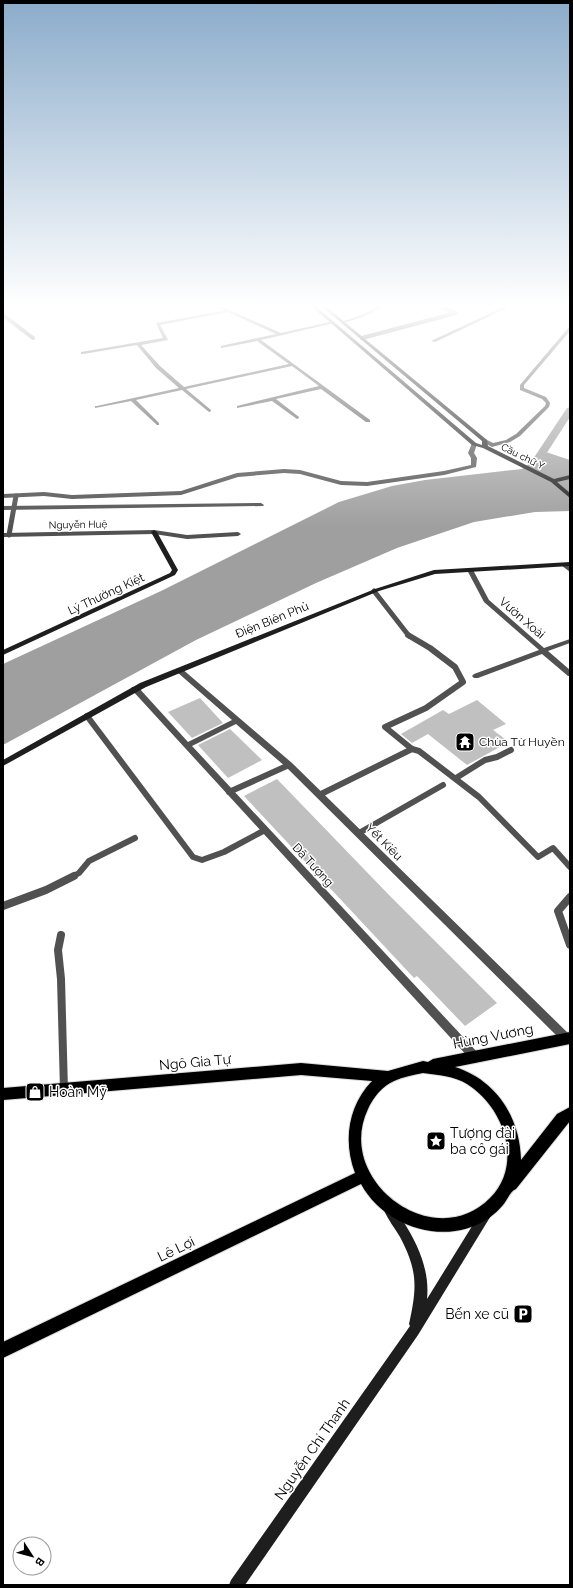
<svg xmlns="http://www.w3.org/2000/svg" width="573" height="1588" font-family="Raleway,sans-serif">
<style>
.water{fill:#9f9f9f}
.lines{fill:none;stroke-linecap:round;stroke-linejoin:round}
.canal{fill:#9f9f9f;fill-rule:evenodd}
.building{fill:#c0c0c0}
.primary-casing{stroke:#dbdbdb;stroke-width:2}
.lane-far3{stroke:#515151;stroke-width:4}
.lane-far2{stroke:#515151;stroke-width:5}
.lane-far1{stroke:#515151;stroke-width:6}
.lane{stroke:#515151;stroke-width:8}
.street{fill:#515151;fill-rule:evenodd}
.secondary{fill:#1e1e1e;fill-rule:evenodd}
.primary{fill:#000;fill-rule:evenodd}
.labels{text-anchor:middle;stroke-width:3;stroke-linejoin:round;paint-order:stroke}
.far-street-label{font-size:10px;fill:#000;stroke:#fff}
.street-label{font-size:12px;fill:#000;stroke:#fff}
.poi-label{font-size:12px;fill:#000;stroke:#fff;text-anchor:start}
.near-street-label{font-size:14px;fill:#000;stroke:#fff}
.near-poi-label{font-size:14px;fill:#000;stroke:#fff;text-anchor:start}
</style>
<rect width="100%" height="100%" fill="#fff"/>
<path class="water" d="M540,450L570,460V511L535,512L474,522L397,548L316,583L196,640L3,745V664L161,591L339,502L392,486L425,480L522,469L533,461Z"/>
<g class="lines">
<path class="canal" d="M570,407V417L537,468L532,471L528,470L527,468L567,408Z"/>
</g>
<g class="building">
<path d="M200,698L223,723L192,738L168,712Z"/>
<path d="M477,700L506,724L493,730L509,742L467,765L428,734L412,743L401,734L443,710L449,714Z"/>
<path d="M230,729L262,760L228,778L198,745Z"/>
<path d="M277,779L390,896L497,1003L465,1026L417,976L414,978L244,796Z"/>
</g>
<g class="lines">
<g class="primary-casing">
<path id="primary" d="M570,1032V1044L455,1067C496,1080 520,1117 521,1160L557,1114L570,1107V1121L516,1189C510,1191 507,1201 503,1205C499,1210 494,1214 489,1218C447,1247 385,1228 361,1184L3,1358V1342L355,1173C343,1141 348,1106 372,1081L301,1075L3,1100V1088L301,1063L388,1071L423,1061L428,1062L433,1059ZM423,1073C438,1075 454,1076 467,1084C504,1107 524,1164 490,1198C434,1255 334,1180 368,1109C373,1098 382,1086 394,1081C403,1077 413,1075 423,1073Z"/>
</g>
<g class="lane-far3">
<path d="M3,315L33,338"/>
<path d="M362,338L456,313L437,305"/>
</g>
<g class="lane-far2">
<path d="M9,535L16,496"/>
<path d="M374,591L409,636"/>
</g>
<g class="lane-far1">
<path d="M408,635L430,648L455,667L463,682L426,708L385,727L412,749L419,751L479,797L538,857L553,848L570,867"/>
<path d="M87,716L193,857L202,860L224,852L265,830"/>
<path d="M456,778L485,760L497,757L511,750"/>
<path d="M229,792L289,765"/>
<path d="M319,795L412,749"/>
<path d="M359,833L443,785"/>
<path d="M72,877L79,873L89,861L135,838"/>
</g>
<g class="lane">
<path d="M570,897L558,911L570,945"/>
<path d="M3,906L46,890L74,876"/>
<path d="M61,935L58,950L61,979L64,1090"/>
</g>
<g class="street">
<path d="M213,305H218L281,333L334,321V323L261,340L370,420V422H366L321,389L276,399L299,417V418L297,419L272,401L237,408V406L319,386L292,366L186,389L211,410V411L209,412L182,390L136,400L159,423V425H157L131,401L95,408V406H97L179,388L156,368L137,345L83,354H81V352L163,338L156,323L224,311ZM228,312L276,334L221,346V348L257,341L289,364L184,387L160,366L141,345L168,340L160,325Z"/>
<path d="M382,305H387L363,317L343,323L341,322L361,315Z"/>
<path d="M508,305H513L435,342L431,341Z"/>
<path d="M569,327H570V331L524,385V388L546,397L550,403L549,407L520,436L510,442L492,447L483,442V440L485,439L493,443L506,440L516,434L545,406L546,403L542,399L520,390V385Z"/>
<path d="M472,443L477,444L474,453L477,458L476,467L444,475L367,486L341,485L300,474L284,473L238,477L181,495L72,499L44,496L3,498V494L44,492L72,495L181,491L237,473L284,469L300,470L341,481L367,482L444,471L471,465V458L468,453Z"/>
<path d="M261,503L264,505L263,506L3,510V506Z"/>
<path d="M154,530L187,535L238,532L241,534L238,536L187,539L154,534L3,537V533Z"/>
<path d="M564,563L570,567V572L561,565Z"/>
<path d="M470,568L473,570L489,600L544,648L570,639V643L548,651L570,670V676H568L542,654L478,678H474L472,676L474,674L539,650L484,602L467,570Z"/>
<path d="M177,668H181L292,763L570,1035V1041L566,1043L562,1041L286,767L236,724L192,746L478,1053L479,1056L478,1059L474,1061L470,1059L131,689L132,687H138L188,742L232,720L177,672L176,670Z"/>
</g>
<g class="secondary">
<path d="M310,305H314L476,443L482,445V441L320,305H324L487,440L488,446L554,479L570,475V479L557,482L570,493V498L551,482L483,448L472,445Z"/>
<path d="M154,530L157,532L178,570L175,575L3,655V650L170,573L172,570L151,532Z"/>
<path d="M570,562V566L435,574L379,591L146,687L3,766V760L140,683L375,589L434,570Z"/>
<path d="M390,1204C397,1207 400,1215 403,1221C418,1244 430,1271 427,1299L482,1210L486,1208L490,1210L492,1214L418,1335L245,1585H229L231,1580L410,1326L409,1324C417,1288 418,1271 400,1237C395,1228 388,1220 384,1210L386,1206Z"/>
</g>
<use href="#primary" class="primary"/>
</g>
<linearGradient id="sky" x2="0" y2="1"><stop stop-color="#8baccb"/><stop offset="0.58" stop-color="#fff"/><stop offset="1" stop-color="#fff" stop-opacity="0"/></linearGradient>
<rect width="573" height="527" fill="url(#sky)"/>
<defs>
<g id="temple-square" transform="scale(1)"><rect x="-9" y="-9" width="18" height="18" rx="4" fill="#000" stroke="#fff"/><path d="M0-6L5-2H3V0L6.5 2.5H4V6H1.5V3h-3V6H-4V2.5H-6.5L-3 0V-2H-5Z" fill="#fff"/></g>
<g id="shop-square" transform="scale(1)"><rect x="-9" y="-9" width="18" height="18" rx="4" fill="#000" stroke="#fff"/><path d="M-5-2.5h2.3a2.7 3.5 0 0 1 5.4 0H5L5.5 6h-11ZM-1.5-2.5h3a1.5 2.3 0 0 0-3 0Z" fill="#fff"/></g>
<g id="sight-square" transform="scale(1)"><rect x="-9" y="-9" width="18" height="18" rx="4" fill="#000" stroke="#fff"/><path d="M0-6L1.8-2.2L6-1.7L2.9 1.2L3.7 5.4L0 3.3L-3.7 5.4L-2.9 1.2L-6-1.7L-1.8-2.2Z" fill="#fff"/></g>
<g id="parking-square" transform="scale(1)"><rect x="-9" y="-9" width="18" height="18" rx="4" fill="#000" stroke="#fff"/><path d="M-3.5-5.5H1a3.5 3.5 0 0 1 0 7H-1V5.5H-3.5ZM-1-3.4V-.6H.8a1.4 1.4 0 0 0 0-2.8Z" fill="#fff"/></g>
</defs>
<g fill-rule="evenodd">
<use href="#temple-square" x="465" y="742"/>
<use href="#shop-square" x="35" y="1092"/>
<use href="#sight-square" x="436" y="1141"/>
<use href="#parking-square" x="523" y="1314"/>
</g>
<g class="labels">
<g class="far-street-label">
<text transform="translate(523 456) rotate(26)" y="4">Cầu chữ Y</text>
<text transform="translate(78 524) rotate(-1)" y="4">Nguyễn Huệ</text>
</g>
<g class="street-label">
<text transform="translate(106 594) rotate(-25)" y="4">Lý Thường Kiệt</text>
<text transform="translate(522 618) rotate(41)" y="4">Vườn Xoài</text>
<text transform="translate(272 620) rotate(-22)" y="4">Điện Biên Phủ</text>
<text transform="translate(384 842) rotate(45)" y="4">Yết Kiêu</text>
<text transform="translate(313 865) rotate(47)" y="4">Dã Tượng</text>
</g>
<g class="poi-label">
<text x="479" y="746">Chùa Từ Huyền</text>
</g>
<g class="near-street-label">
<text transform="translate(493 1036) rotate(-11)" y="5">Hùng Vương</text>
<text transform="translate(195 1062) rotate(-5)" y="5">Ngô Gia Tự</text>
<text transform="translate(176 1249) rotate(-26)" y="5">Lê Lợi</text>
<text transform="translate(312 1449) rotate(-55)" y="5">Nguyễn Chí Thanh</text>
</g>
<g class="near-poi-label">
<text x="49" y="1097">Hoàn Mỹ</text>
<text x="450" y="1138">Tượng đài<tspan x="450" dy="16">ba cô gái</tspan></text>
<text x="509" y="1319" text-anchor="end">Bến xe cũ</text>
</g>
</g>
<rect width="573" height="1588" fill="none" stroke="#000000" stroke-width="8"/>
<g transform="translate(32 1556) rotate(126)"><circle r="19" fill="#ffffff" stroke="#999999"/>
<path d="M0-3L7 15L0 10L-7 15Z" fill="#000000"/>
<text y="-6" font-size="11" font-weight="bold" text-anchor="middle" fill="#000000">B</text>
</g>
</svg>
